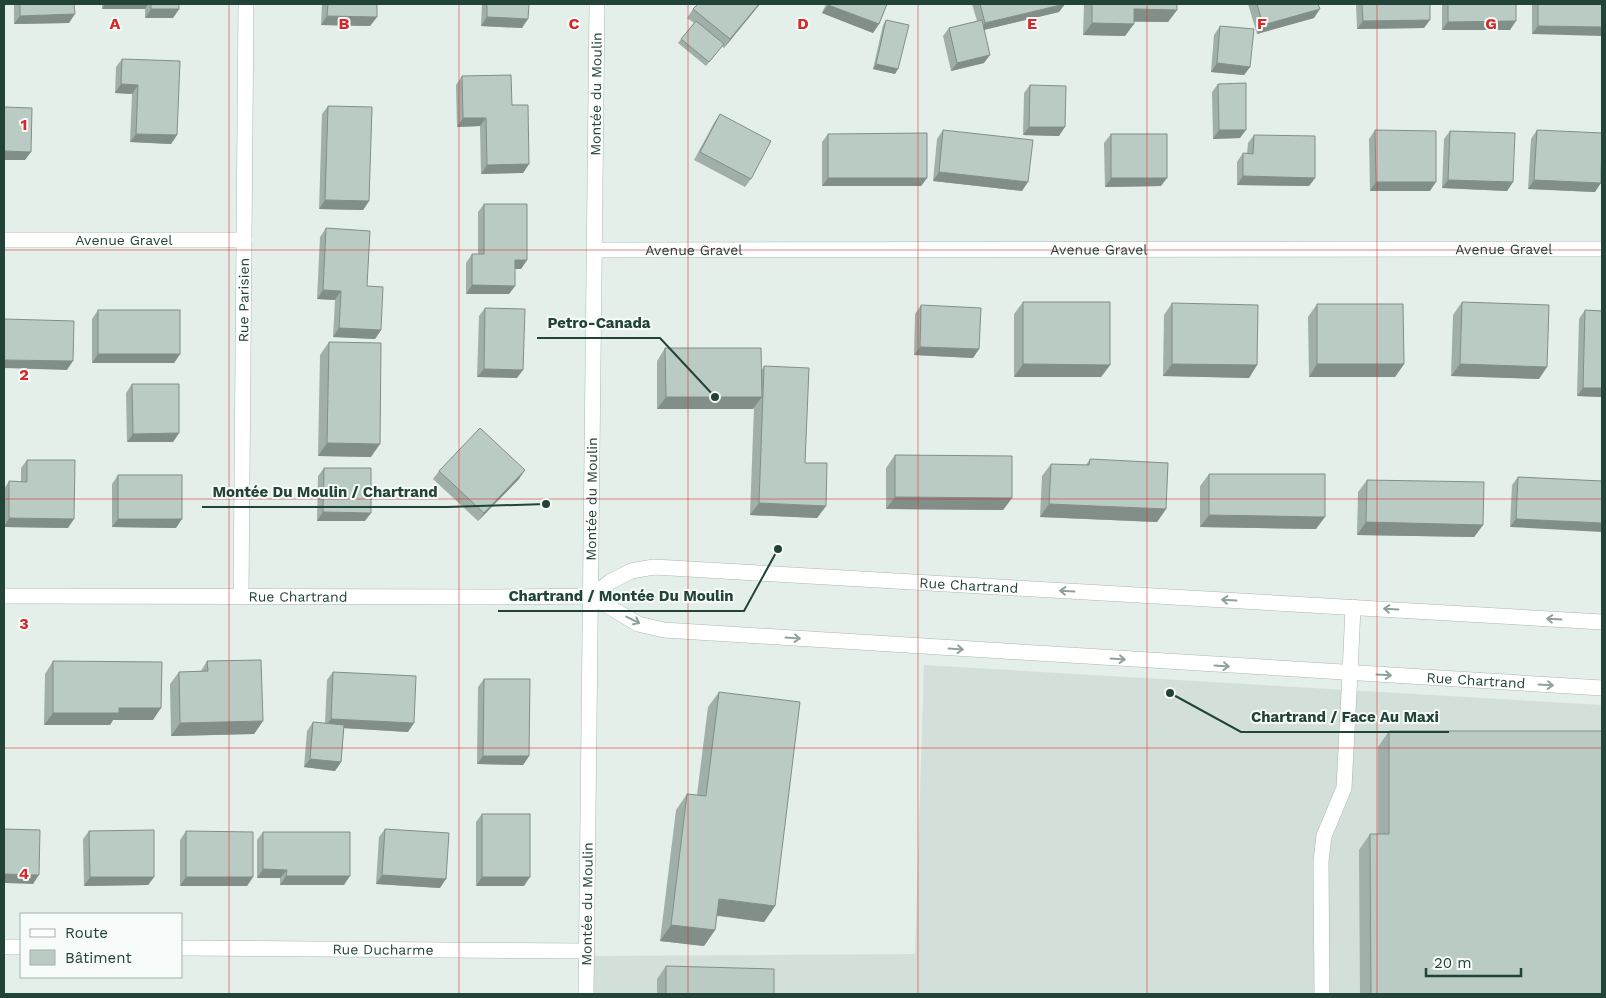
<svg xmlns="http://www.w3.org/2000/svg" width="1606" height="998" font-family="'Work Sans',sans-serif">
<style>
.built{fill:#d3dfd9}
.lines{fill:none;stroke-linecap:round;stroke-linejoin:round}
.lane-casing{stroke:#a7b8b1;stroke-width:16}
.street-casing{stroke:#a7b8b1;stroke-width:16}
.secondary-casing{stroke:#a3bcb2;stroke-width:16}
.lane{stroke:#fff;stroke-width:15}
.street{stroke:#fff;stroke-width:15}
.secondary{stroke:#fff;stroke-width:15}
.wall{fill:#a0afa8}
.shaded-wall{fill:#828e88}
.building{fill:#bacbc3;stroke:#828e88}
.oneway{stroke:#90a19c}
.grid{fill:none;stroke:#d62828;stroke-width:1;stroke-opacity:0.55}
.labels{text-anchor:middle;stroke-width:4;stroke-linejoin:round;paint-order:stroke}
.street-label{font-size:14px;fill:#224338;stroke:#f7fbf9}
.grid-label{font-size:16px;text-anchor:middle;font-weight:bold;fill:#d62828;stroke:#f7fbf9;stroke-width:4;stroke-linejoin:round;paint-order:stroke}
.leader{fill:none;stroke:#224338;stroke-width:2}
.callout-dot{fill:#224338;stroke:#f7fbf9;stroke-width:2}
.callout-label{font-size:15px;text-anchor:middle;font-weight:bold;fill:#224338;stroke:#f7fbf9;stroke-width:4;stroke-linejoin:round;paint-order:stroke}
</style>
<rect width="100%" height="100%" fill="#e5efea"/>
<path class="built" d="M924,665L1602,705V994H588L589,956L915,954Z"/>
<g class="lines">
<g class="lane-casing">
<path id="lane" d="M1322,994L1321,861L1324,836L1344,788L1350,673"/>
</g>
<g class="street-casing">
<g id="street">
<path id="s1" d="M4,240H244"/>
<path id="s2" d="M595,250L1602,249"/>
<path id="s3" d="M4,596L497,597L591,596L638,624L664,630L1602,688"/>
<path id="s4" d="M241,596L246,4"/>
<path id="s5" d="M591,596L610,582L631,571L654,567L1602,622"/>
<path d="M1350,673L1353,607"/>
<path d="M4,947H21"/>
<path id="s6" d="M181,948L587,951"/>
</g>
</g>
<g class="secondary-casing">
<g id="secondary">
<path id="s7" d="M586,994L597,4"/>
</g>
</g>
<use href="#lane" class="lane"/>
<use href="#street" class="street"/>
<use href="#secondary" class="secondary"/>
</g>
<g class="wall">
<path d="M14,4H74L69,23L14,24Z"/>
<path d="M102,4H179V9L173,18H145V9H102Z"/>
<path d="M322,4H377V17L370,26L321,25Z"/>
<path d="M482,4H529L522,28L481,26Z"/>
<path d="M760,4L724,48L722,46L706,66L678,43L694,23L687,18L693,9Z"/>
<path d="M826,4H887L879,24L873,33L822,13Z"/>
<path d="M972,4H1065L1059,12L984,30V63L951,71L943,36L949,28L977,21Z"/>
<path d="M1084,4H1177V10L1168,22H1134L1125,36L1083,35Z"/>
<path d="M1248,4H1318L1314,18L1257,34Z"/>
<path d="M1356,4H1430L1424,28L1357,29Z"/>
<path d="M1442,4H1516L1510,30H1442Z"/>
<path d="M1532,4H1602L1532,34Z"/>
<path d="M886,20L895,74L873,69L883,25Z"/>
<path d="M1220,26L1250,67L1244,75L1211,72L1214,35Z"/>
<path d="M122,59L177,135L171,144L130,142L132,94L115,93L116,67Z"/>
<path d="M462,76L512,105L529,164L523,173L481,174L480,126L457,127L456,85Z"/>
<path d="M1218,84L1240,138L1213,139L1212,92Z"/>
<path d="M1030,85L1059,136L1023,135L1024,93Z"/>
<path d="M328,106L369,201L363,210L319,209L322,114Z"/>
<path d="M720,114L751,179L745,187L694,160L714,123Z"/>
<path d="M943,130L1022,191L933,181L937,139Z"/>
<path d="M1375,130L1430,191H1370L1369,139Z"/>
<path d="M1537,130L1595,192L1528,189L1531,139Z"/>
<path d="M1450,131L1513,182L1507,191L1442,188L1444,139Z"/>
<path d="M828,134L927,178L921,186H822V142Z"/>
<path d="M1111,134L1161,186L1105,187L1104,143Z"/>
<path d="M1254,135L1315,178L1309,186L1237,185V162L1243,153H1247L1248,143Z"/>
<path d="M484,204L527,260L521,269H515V286L509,294H466V263L472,254H478V212Z"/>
<path d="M326,228L367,286L381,330L375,339L333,337L335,300L317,299L320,237Z"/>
<path d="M1023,302L1110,365L1101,377H1014V314Z"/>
<path d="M1462,302L1539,379L1451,376L1453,315Z"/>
<path d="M1172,303L1257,365L1249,378L1163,376L1164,315Z"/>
<path d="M1317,304L1404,364L1395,377H1309L1308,317Z"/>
<path d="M921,305L979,349L973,358L914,355L915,314Z"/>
<path d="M485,308L517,378L477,377L479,316Z"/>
<path d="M98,310L180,354L174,363H92V319Z"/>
<path d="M1585,310L1602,311V397L1577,396L1579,319Z"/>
<path d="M329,342L371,457L318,456L320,355Z"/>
<path d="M665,348L761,371L764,366L805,463L826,506L817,518L750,515L754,407L753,409H657V361Z"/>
<path d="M132,384L179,433L173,442H127L126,393Z"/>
<path d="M895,455L1012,498L1003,510L886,509V468Z"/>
<path d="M1090,459L1166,509L1157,522L1040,517L1042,476L1051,464L1086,465Z"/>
<path d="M27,460L68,528L4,527V489L9,481L21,482V468Z"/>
<path d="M324,468L365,521H317L318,476Z"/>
<path d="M439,471L519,479L478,521L433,479Z"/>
<path d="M1209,474L1316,529L1200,527V486Z"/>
<path d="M118,475L176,528L112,527V484Z"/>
<path d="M1518,477L1602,481L1510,527L1512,485Z"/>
<path d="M1367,480L1483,525L1474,537L1357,535L1358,492Z"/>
<path d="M53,661L153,720H113L110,725H44L45,674Z"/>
<path d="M207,661L263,721L254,734L171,736L170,684L179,672L201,671Z"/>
<path d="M333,672L408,732L344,728L341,762L335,771L304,767L307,731L313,722L325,723L327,680Z"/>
<path d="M484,679L529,756L523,765L477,764L478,687Z"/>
<path d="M719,692L775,906L764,922L717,916L715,930L704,946L660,941L676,810L687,794L697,795L708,707Z"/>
<path d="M1389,731L1602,994H1360L1359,850L1370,834H1378V747Z"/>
<path d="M482,814L524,886H476V822Z"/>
<path d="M385,829L440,888L376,884L379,837Z"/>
<path d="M89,831L154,877L148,885L84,886L83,839Z"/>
<path d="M186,831L253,877L247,886H180V840Z"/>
<path d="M263,832L344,885H280V878H257V840Z"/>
<path d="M666,966L774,994H657V979Z"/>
</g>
<g class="shaded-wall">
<path d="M105,4H148L145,9H102Z"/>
<path d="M759,4H760L724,48L730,39Z"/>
<path d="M1065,4L1059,12L979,31L985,23Z"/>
<path d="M828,5L879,24L873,33L822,13Z"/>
<path d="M151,9H179L173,18H145Z"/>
<path d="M1134,9L1177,10L1168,22L1125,21Z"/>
<path d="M1320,9L1314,18L1257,34L1263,25Z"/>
<path d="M75,14L69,23L14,24L20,16Z"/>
<path d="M327,16L377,17L370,26L321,25Z"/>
<path d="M487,17L528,19L522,28L481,26Z"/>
<path d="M1430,20L1424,28L1357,29L1363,21Z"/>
<path d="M1516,21L1510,30H1442L1448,22Z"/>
<path d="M1092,23L1134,24L1125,36L1083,35Z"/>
<path d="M1538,26L1602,27V36L1532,34Z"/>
<path d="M990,55L984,63L951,71L957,63Z"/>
<path d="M1217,63L1250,67L1244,75L1211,72Z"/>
<path d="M876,64L898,69L895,74L873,69Z"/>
<path d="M121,84L138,85L132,94L115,93Z"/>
<path d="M463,118H486L480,126L457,127Z"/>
<path d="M1029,127H1065L1059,136L1023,135Z"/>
<path d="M1219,130H1246L1240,138L1213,139Z"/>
<path d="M136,134L177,135L171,144L130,142Z"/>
<path d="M4,151L31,152L25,160H4Z"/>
<path d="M529,164L523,173L481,174L487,165Z"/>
<path d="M939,172L1028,182L1022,191L933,181Z"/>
<path d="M1243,176L1315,178L1309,186L1237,185Z"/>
<path d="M828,178H927L921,186H822Z"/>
<path d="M1111,178H1167L1161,186L1105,187Z"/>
<path d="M1448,180L1513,182L1507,191L1442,188Z"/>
<path d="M1534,180L1601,183L1595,192L1528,189Z"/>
<path d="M1376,182H1436L1430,191H1370Z"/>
<path d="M325,200L369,201L363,210L319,209Z"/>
<path d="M515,260H527L521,269H509Z"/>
<path d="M472,285L515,286L509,294H466Z"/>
<path d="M323,290L341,291L335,300L317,299Z"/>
<path d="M339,328L381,330L375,339L333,337Z"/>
<path d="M920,347L979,349L973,358L914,355Z"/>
<path d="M98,354H180L174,363H92Z"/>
<path d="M4,360L73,361L67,370L4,368Z"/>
<path d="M1023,364L1110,365L1101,377H1014Z"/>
<path d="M1172,364L1257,365L1249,378L1163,376Z"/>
<path d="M1317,364H1404L1395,377H1309Z"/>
<path d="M1460,364L1547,367L1539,379L1451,376Z"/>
<path d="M484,369L523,370L517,378L477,377Z"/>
<path d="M1583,388H1602V397L1577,396Z"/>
<path d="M666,397H762L753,409H657Z"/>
<path d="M179,433L173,442H127L133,434Z"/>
<path d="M327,443L380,444L371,457L318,456Z"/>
<path d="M525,470L519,479L478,521L484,513Z"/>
<path d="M895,497L1012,498L1003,510L886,509Z"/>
<path d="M759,503L826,506L817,518L750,515Z"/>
<path d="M1049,504L1166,509L1157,522L1040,517Z"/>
<path d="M323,512L371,513L365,521H317Z"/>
<path d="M1209,515L1325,517L1316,529L1200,527Z"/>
<path d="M9,518L74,519L68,528L4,527Z"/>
<path d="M118,519H182L176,528L112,527Z"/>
<path d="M1516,519L1602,523V532L1510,527Z"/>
<path d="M1366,522L1483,525L1474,537L1357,535Z"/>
<path d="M119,708H161L153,720H113L110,725H44L53,713Z"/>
<path d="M331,719L414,723L408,732L325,727Z"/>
<path d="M263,721L254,734L171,736L180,723Z"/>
<path d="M483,756H529L523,765L477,764Z"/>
<path d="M310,759L341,762L335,771L304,767Z"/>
<path d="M263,869L287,870L280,878H257Z"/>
<path d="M4,874L39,875L33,884L4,883Z"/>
<path d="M382,875L446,879L440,888L376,884Z"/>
<path d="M286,876H350L344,885H280Z"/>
<path d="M90,877H154L148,885L84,886Z"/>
<path d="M186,877H253L247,886H180Z"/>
<path d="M482,877H530L524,886H476Z"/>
<path d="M719,899L775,906L764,922L708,914Z"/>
<path d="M671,925L715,930L704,946L660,941Z"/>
</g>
<g class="building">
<path d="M20,4H74L75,14L20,16Z"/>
<rect x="151" y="4" width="28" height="5"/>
<path d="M328,4H377V17L327,16Z"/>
<path d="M487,4H529L528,19L487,17Z"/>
<path d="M698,4H759L730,39L693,9Z"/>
<path d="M829,4H887L879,24L828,5Z"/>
<path d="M980,4H1065L985,23Z"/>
<path d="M1092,4H1177V10L1134,9V24L1092,23Z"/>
<path d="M1257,4H1318L1320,9L1263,25Z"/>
<path d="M1362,4H1430V20L1363,21Z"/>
<path d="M1448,4H1516V21L1448,22Z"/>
<path d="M1538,4H1602V27L1538,26Z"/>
<path d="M886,20L909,25L898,69L876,64Z"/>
<path d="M982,20L990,55L957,63L949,28Z"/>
<path d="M696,21L724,44L709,62L681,39Z"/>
<path d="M1220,26L1254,29L1250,67L1217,63Z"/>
<path d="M122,59L180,61L177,135L136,134L138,85L121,84Z"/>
<path d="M511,75L512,105H528L529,164L487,165L486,118H463L462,76Z"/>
<path d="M1246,83V130H1219L1218,84Z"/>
<path d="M1030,85L1066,86L1065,127H1029Z"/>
<path d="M328,106L372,107L369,201L325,200Z"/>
<path d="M4,107L32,108L31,152L4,151Z"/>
<path d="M720,114L771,141L751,179L700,152Z"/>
<path d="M943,130L1033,140L1028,182L939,172Z"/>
<path d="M1375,130L1436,131V182H1376Z"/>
<path d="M1537,130L1602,133L1601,183L1534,180Z"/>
<path d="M1450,131L1515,133L1513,182L1448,180Z"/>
<path d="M927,133V178H828V134Z"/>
<rect x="1111" y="134" width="56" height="44"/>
<path d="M1254,135L1315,136V178L1243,176V153L1253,154Z"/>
<path d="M484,204H527V260H515V286L472,285V254H484Z"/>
<path d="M326,228L370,231L367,286L383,287L381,330L339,328L341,291L323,290Z"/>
<path d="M1023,302H1110V365L1023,364Z"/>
<path d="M1462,302L1549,305L1547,367L1460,364Z"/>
<path d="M1172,303L1258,305L1257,365L1172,364Z"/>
<path d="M1317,304H1403L1404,364H1317Z"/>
<path d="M921,305L981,308L979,349L920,347Z"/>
<path d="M485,308L525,309L523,370L484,369Z"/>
<rect x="98" y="310" width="82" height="44"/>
<path d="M1585,310L1602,311V388H1583Z"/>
<path d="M4,319L74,321L73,361L4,360Z"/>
<path d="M329,342L381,343L380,444L327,443Z"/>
<path d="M665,348H761L762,397H666Z"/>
<path d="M764,366L809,368L805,463H827L826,506L759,503Z"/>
<path d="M132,384H179V433L133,434Z"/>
<path d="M480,428L525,470L484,513L439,471Z"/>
<path d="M895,455L1012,456V498L895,497Z"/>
<path d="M1090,459L1168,463L1166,509L1049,504L1051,464L1089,465Z"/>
<path d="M27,460H75L74,519L9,518V481L27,482Z"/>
<path d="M324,468H371V513L323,512Z"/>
<path d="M1209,474H1325V517L1209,515Z"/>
<rect x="118" y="475" width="64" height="44"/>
<path d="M1518,477L1602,481V523L1516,519Z"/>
<path d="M1367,480L1484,482L1483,525L1366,522Z"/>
<path d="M261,660L263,721L180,723L179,672L208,671L207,661Z"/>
<path d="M53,661L162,662L161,708H119V713H53Z"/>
<path d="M333,672L416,676L414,723L331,719Z"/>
<path d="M484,679H530L529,756H483Z"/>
<path d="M719,692L800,702L775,906L719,899L715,930L671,925L687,794L706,796Z"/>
<path d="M313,722L344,725L341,762L310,759Z"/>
<path d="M1389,731H1602V994H1371L1370,834H1389Z"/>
<rect x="482" y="814" width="48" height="63"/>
<path d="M4,829L40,830L39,875L4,874Z"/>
<path d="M385,829L449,833L446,879L382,875Z"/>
<path d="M154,830V877H90L89,831Z"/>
<path d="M186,831L253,832V877H186Z"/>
<path d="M263,832H350V876H286L287,870L263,869Z"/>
<path d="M666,966L774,969V994H666Z"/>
</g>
<defs><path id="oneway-shaft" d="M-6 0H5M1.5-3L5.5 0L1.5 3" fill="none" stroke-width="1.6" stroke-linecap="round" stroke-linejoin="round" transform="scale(1.25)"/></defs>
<g class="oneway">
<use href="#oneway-shaft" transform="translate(1067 591) rotate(-177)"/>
<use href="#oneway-shaft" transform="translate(1229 600) rotate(-177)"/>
<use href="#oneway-shaft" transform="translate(1391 609) rotate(-177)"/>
<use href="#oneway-shaft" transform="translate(1554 619) rotate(-177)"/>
<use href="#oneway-shaft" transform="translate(633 620) rotate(26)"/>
<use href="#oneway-shaft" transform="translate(793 638) rotate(4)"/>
<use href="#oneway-shaft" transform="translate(956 649) rotate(4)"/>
<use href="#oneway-shaft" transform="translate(1118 659) rotate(4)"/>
<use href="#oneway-shaft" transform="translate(1222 666) rotate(4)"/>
<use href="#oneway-shaft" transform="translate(1384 675) rotate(3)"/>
<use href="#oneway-shaft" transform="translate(1546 685) rotate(3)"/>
</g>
<path class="grid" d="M229,4V994M459,4V994M688,4V994M918,4V994M1147,4V994M1377,4V994M4,250H1602M4,499H1602M4,748H1602"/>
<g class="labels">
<g class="street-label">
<text dy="5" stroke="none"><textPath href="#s7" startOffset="900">Montée du Moulin</textPath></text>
<text dy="5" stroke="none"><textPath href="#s1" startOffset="120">Avenue Gravel</textPath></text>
<text dy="5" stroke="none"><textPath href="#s2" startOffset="504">Avenue Gravel</textPath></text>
<text dy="5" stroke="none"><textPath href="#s2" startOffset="909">Avenue Gravel</textPath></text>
<text dy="5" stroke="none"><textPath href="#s2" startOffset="99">Avenue Gravel</textPath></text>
<text dy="5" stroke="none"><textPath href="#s4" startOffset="296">Rue Parisien</textPath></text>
<text dy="5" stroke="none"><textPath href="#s7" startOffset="495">Montée du Moulin</textPath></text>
<text dy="5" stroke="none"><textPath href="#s5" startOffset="386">Rue Chartrand</textPath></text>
<text dy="5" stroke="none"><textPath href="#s3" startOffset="294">Rue Chartrand</textPath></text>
<text dy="5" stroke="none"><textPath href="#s3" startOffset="1482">Rue Chartrand</textPath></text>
<text dy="5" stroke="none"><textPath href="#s7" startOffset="90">Montée du Moulin</textPath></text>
<text dy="5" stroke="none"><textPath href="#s6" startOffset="202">Rue Ducharme</textPath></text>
</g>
</g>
<g class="grid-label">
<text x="115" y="29">A</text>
<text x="344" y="29">B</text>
<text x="574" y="29">C</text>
<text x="803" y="29">D</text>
<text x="1032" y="29">E</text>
<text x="1262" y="29">F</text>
<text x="1491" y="29">G</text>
<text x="24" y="130">1</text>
<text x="24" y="380">2</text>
<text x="24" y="629">3</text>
<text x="24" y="879">4</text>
</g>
<path class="leader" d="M715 397L660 338H537M546 504L447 507H202M778 549L744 611H498M1170 693L1241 732H1449"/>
<g class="callout-dot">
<circle cx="715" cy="397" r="5"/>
<circle cx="546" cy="504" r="5"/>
<circle cx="778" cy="549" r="5"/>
<circle cx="1170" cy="693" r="5"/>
</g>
<g class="callout-label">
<text x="599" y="328">Petro-Canada</text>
<text x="325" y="497">Montée Du Moulin / Chartrand</text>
<text x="621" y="601">Chartrand / Montée Du Moulin</text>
<text x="1345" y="722">Chartrand / Face Au Maxi</text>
</g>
<rect width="1606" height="998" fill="none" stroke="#224338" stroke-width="10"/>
<rect x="20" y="913" width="162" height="65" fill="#f7fbf9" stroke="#a2b1ac"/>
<rect x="30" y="929" width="25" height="8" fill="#ffffff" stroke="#a2b1ac"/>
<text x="65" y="938" font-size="15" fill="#224338">Route</text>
<rect x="30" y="950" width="25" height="15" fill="#bacbc3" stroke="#a2b1ac"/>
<text x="65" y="963" font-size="15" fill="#224338">Bâtiment</text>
<path d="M1426 968v8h95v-8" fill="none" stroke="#224338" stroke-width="2.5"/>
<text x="1434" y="968" font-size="15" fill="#224338" stroke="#f7fbf9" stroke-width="4" paint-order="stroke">20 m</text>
</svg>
